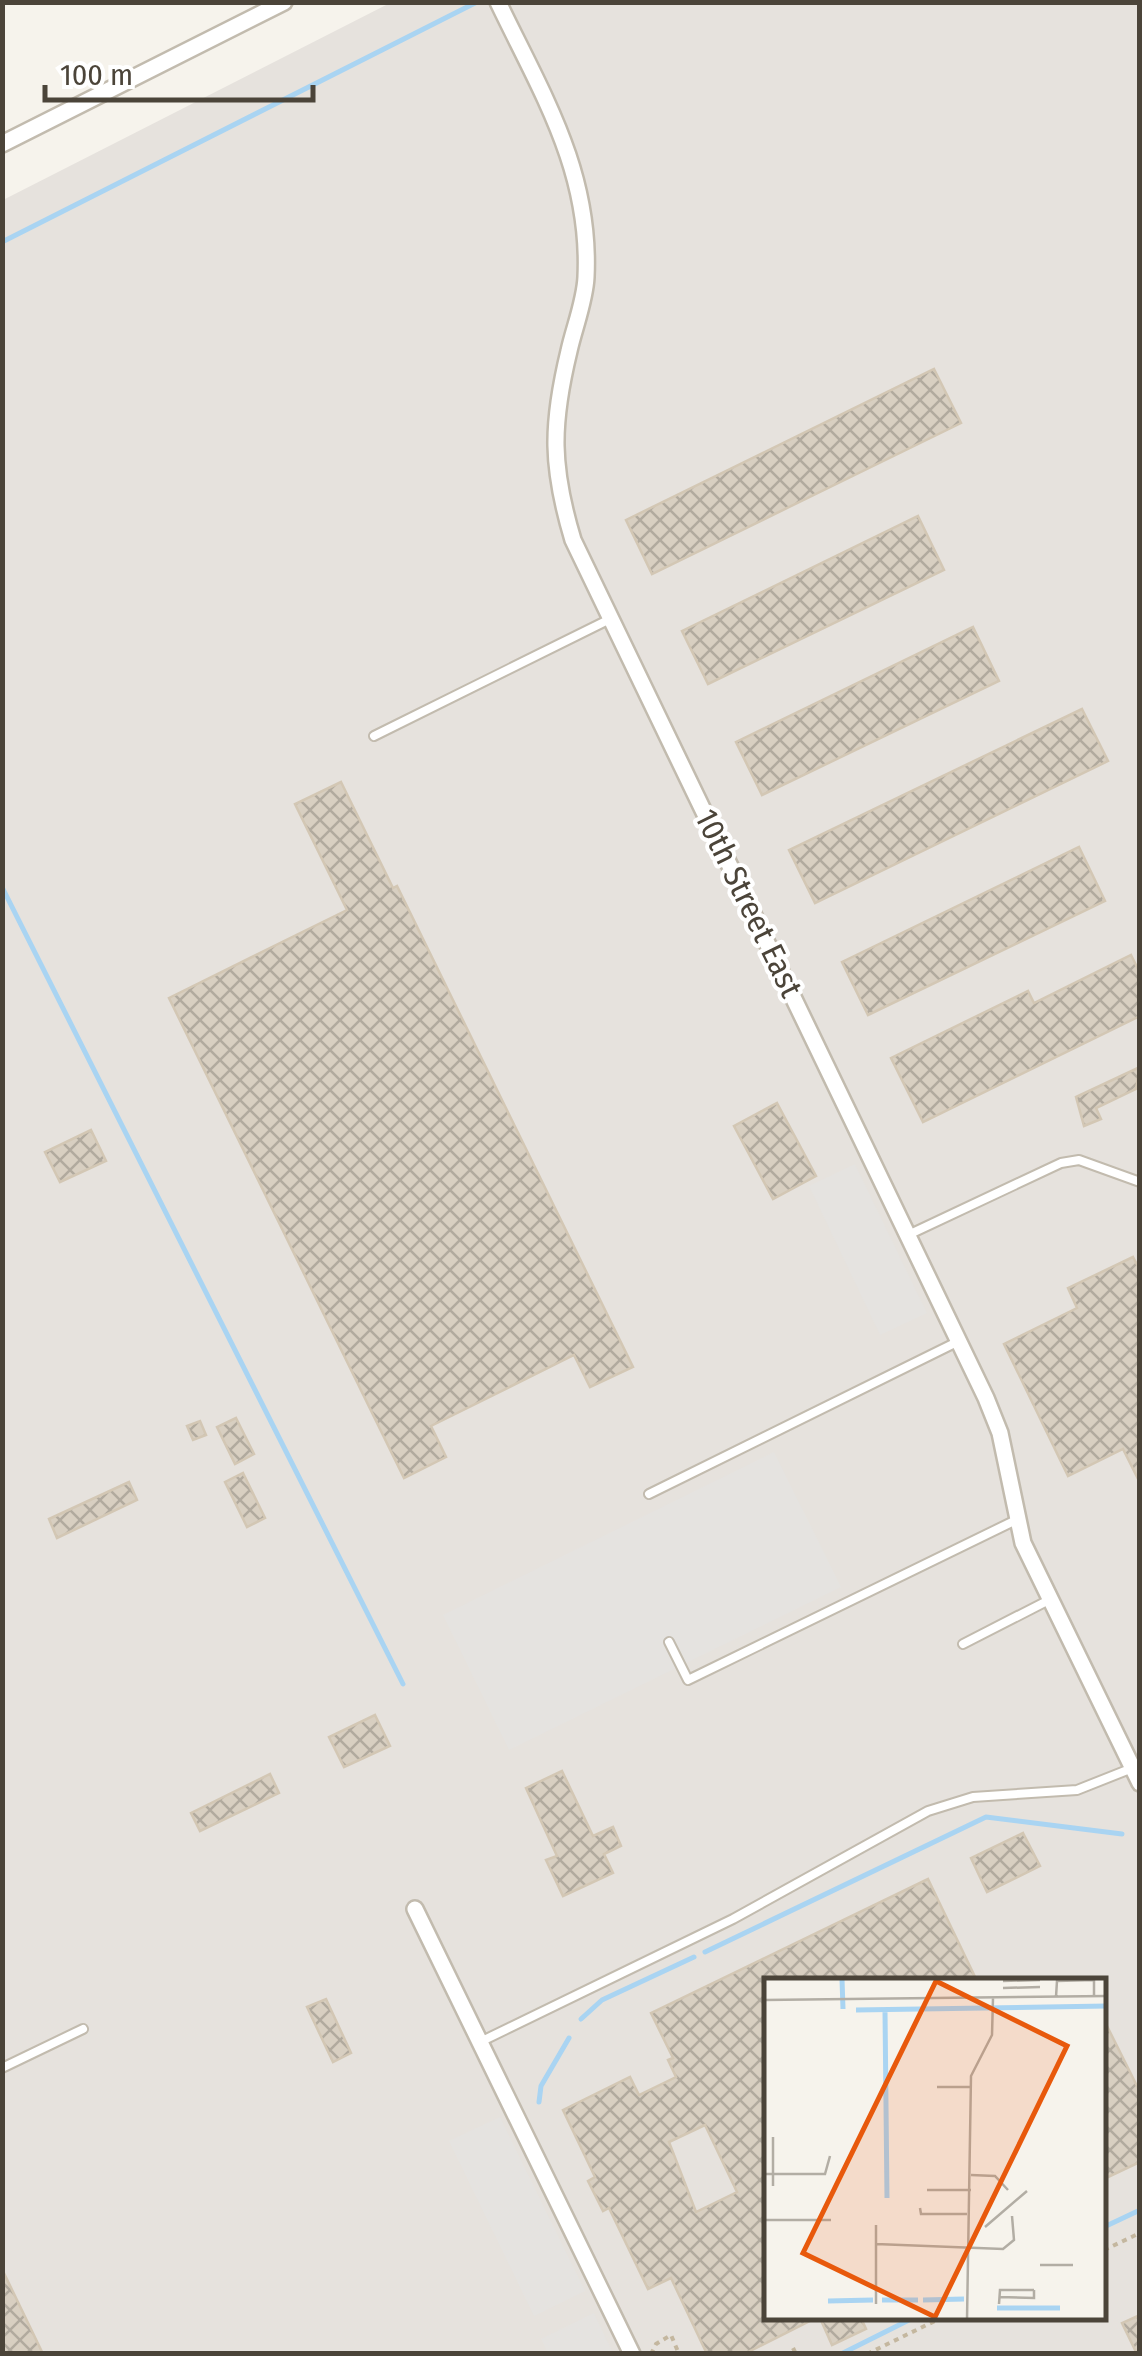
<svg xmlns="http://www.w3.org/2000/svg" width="1142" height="2356" font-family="'Fira Sans Condensed',sans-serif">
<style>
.industrial{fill:#e6e2dd;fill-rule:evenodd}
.parking{fill:#e5e3e0}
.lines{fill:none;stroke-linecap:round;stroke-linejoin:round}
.stream{stroke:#a9d4f2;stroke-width:5}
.building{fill:url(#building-cross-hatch);stroke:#d3c7b4;stroke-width:2.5;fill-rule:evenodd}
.lane-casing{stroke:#c2bbae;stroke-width:12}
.street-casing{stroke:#c2bbae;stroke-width:20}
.path{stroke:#c4b79f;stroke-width:4;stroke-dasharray:5 5;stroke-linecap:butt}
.lane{stroke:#fff;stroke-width:8}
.street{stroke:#fff;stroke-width:15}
.labels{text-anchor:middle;stroke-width:8;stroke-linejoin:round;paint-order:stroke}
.street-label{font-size:32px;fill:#4b4439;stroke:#fff}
.inset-river{fill:none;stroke:#a9d4f2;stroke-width:5}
.inset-road{fill:none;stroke:#b2ada4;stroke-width:2.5}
.view{fill:#e8590c;fill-opacity:0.15;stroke:#e8590c;stroke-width:5}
.inset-edge{fill:none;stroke:#4b4439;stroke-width:5}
</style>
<defs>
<pattern id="building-cross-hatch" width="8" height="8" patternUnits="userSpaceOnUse" patternTransform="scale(2.5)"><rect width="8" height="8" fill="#d8cfc1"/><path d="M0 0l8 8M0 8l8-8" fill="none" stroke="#b1aa9e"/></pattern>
</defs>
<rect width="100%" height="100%" fill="#f6f3ec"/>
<path class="industrial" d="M390,3H1139V2353L3,2354V200ZM767,1981H1104V2318H767Z"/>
<g class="parking">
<path d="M855,1164L927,1313L880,1335L809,1186Z"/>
<path d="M774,1452L841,1587L509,1750L443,1615Z"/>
<path d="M500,2117L585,2291L534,2316L449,2141Z"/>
<path d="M594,2313L613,2353H548L541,2339Z"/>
</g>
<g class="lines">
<g class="stream">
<path d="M2,242L477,2"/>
<path d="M2,887L403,1684"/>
<path d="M705,1952L986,1817L1122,1834"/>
<path d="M581,2019L602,2000L694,1957"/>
<path d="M539,2102L541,2086L569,2038"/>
<path d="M1104,2227L1140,2210"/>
<path d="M841,2354L913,2318"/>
</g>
</g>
<g class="building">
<path d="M934,369L961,423L652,574L626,520Z"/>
<path d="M918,516L944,570L708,684L682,631Z"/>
<path d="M973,627L999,681L762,795L736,742Z"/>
<path d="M1082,709L1108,761L815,903L789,850Z"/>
<path d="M341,782L393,888L397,886L633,1367L590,1387L574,1355L431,1426L446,1457L404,1478L169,998L347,910L295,804Z"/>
<path d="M1079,847L1105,901L868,1015L842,962Z"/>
<path d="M1131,955L1140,973V1016L923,1122L891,1058L1028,991L1034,1003Z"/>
<path d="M1140,1067L1136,1089L1096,1108L1101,1119L1084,1126L1076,1097Z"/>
<path d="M777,1103L816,1176L773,1199L734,1126Z"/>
<path d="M91,1130L106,1161L60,1182L45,1152Z"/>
<path d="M1133,1257L1140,1270V1483L1123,1449L1068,1476L1004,1344L1077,1308L1068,1288Z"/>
<path d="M236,1418L254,1454L235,1464L217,1427Z"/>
<path d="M200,1421L206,1435L193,1440L187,1426Z"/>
<path d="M243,1473L265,1518L247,1527L225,1482Z"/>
<path d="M129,1482L137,1500L57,1538L49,1519Z"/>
<path d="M375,1715L390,1746L344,1767L329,1737Z"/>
<path d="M562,1771L593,1836L613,1827L621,1846L604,1854L613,1873L563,1896L546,1860L557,1856L526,1788Z"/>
<path d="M270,1774L279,1793L200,1831L191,1813Z"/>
<path d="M1023,1833L1040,1866L987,1892L971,1858Z"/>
<path d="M928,1879L977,1981H767V2318H816L744,2354H707L671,2278L648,2289L609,2208L603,2211L588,2181L595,2177L563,2110L630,2077L639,2095L676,2077L668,2060L673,2058L651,2013ZM705,2125L737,2192L696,2212L669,2142Z"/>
<path d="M326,1999L351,2053L333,2062L307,2007Z"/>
<path d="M1104,2020L1140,2092V2162L1104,2179Z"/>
<path d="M2,2269L43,2354H2Z"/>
<path d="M1140,2315V2354H1137L1122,2323Z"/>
<path d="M820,2318H861L866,2329L832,2345Z"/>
</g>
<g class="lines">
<g class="lane-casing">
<g id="lane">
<path d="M374,736L610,619"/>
<path d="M908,1235L1061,1163L1079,1160L1140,1182"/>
<path d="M649,1494L959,1341"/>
<path d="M669,1642L688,1680L1016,1520"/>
<path d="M963,1644L1049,1600"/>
<path d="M480,2042L733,1919L928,1811L973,1797L1077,1790L1140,1765"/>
<path d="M2,2068L83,2029"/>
</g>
</g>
<g class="street-casing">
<g id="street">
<path d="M498,2C542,94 591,171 586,277C585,301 574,328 569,351C551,425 551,467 573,540L986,1398L1000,1433L1023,1543L1140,1783"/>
<path d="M2,144L284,2"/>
<path d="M415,1909L632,2354"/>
</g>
</g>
<g class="path">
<path d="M1104,2250L1140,2233"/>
<path d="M793,2348L796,2354"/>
<path d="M651,2354L656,2344L671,2335L679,2354"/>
<path d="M867,2354L941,2318"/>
</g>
<use href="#lane" class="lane"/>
<use href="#street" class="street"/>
</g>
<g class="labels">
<g class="street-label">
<text transform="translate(749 903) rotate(64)" y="11">10th Street East</text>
</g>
</g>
<g transform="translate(764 1978)">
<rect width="342" height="342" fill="#f6f3ec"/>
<path class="inset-river" d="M78,1L79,31M92,32L343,28M121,33L123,220M118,322H154M159,322L200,321M64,323L109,322M233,330H296"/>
<path class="inset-road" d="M239,3L276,2M239,10L276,9M292,19L293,3L330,2V17M0,22L343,18M173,109H207M9,159V208M0,196H61L66,178M207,197L231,198L244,212M163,212H207M156,230L157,236H203M0,242H67M112,247V326M221,249L263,213M112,266L239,271L250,262L248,238M276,287H309M235,319L270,320V312M235,326L236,312H270M203,342L207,98L228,57L229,20"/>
<path class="view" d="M172,3L303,68L171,339L39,275Z"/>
<rect width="342" height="342" class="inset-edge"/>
</g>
<rect width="1142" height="2356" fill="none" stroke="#4b4439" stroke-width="10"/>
<path d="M45 85v15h268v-15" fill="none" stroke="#4b4439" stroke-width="5"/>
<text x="60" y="85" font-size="30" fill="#4b4439" stroke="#ffffff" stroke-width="8" paint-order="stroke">100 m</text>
</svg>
